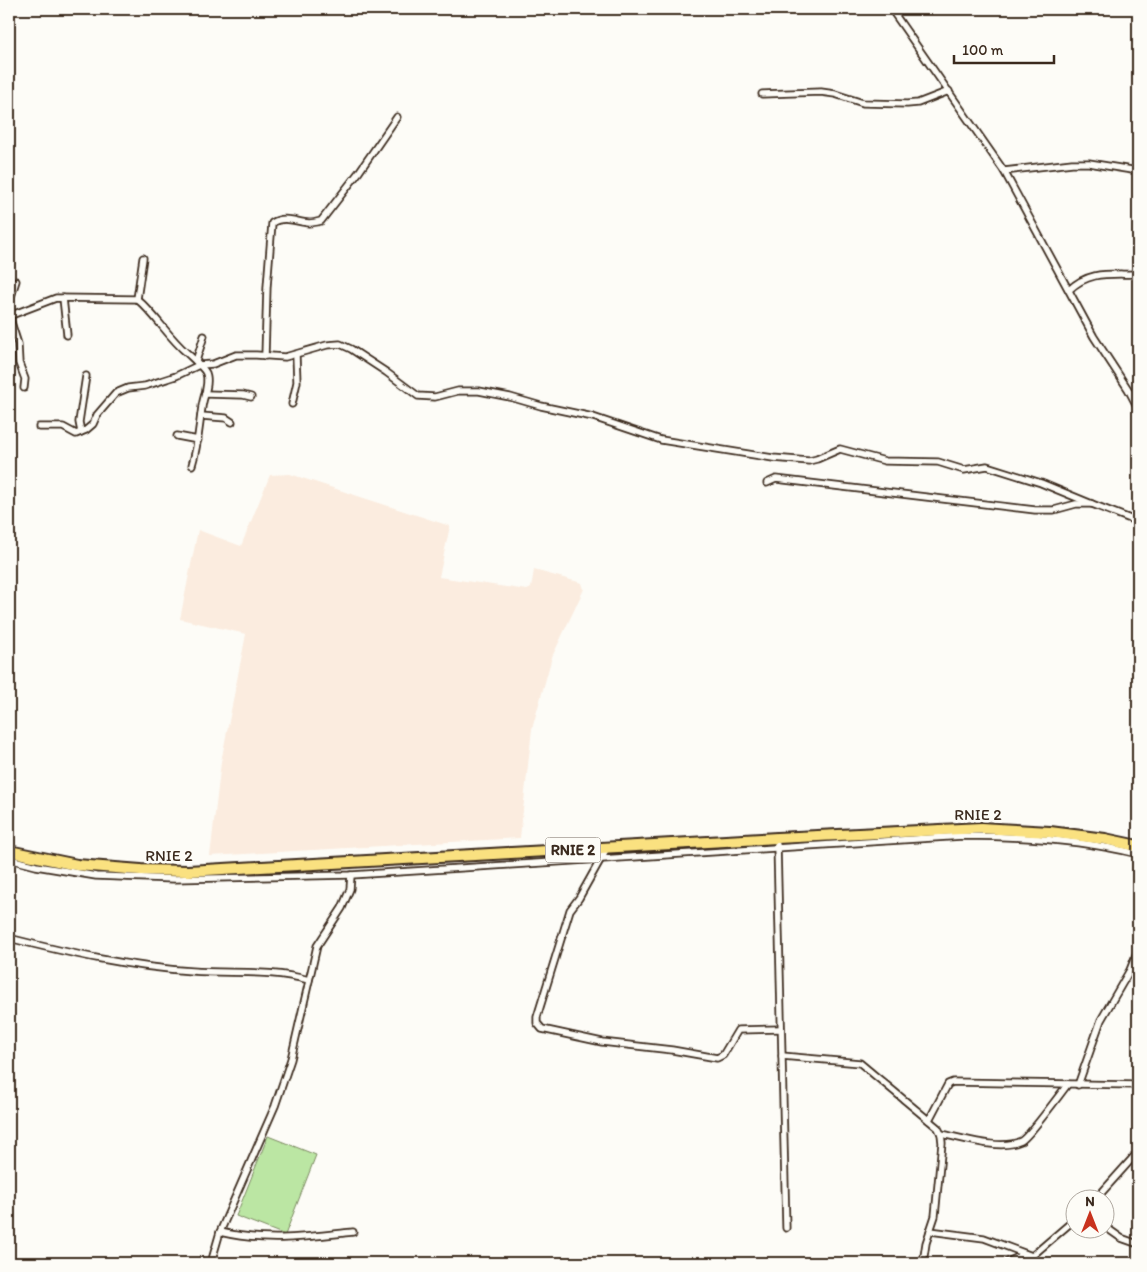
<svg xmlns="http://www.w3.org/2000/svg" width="1147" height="1272" font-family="Itim,sans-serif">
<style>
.built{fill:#fbecdf}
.green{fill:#bbe6a3;stroke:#7b8860}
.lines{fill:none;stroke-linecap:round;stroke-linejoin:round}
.minor-casing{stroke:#3b2a1e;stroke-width:9}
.trunk-casing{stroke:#3b2a1e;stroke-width:14}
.minor{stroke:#fdfcf7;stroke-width:5.5}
.trunk{stroke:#fae180;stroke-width:10}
.labels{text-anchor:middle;stroke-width:5;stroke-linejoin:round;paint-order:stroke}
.shield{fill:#fdfcf7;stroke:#75695f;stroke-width:1}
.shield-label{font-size:15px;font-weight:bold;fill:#3b2a1e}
.street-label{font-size:16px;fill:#3b2a1e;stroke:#fdfcf7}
</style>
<rect width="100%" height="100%" fill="#fdfcf7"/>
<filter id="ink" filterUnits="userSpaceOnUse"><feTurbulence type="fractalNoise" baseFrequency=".02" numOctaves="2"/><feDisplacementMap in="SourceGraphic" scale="10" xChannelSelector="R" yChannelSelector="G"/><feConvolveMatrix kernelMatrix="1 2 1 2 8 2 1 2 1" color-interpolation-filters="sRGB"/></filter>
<g filter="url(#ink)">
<path class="built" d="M290,474L450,526L439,577L527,590L531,588L534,570L582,583L584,589L552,657L532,729L520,838L210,856L221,762L246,634L180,619L198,530L241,546L270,475Z"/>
<path class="green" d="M268,1136L316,1155L285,1235L236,1216Z"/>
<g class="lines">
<g class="minor-casing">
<g id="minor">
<path d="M891,9L1004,171L1094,337L1128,389L1138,408"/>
<path d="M762,94L821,92L835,94L863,103L907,104L918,103L949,91"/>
<path d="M1004,171L1072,163H1089L1138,171"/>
<path d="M1069,290C1090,270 1111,275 1138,274"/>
<path d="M63,298L67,335"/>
<path d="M137,299L143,258"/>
<path d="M9,303L16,281"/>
<path d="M9,316L56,298L137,299C156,315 168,337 187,353C192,358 203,367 206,373C210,384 203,397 202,407C199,427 198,446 192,465"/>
<path d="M9,316L18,344L19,363L25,379L24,388"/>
<path d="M265,356L267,287L272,223C284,215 296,222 309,223C313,223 317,222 321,221L359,172L397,117"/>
<path d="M196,361L204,336"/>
<path d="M205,394L243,395L251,397"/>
<path d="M292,404L297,382L296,355"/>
<path d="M201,416L226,418L232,422"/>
<path d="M39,427H63L76,434L81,432L79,422L86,376"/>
<path d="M81,432L86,430L93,424L97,415L116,393L128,388L145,386L176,376L199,365L213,364L236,355H256L285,357L327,345L340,344L351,349L386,372L418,396L435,397L458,391H479L510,397L541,406L593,417L661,440L773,458L809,461L817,459L840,449L885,461L938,462L964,470L987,466L1041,483L1092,504"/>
<path d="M177,436L198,440"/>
<path d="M767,483L776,479L1035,510H1054L1076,504H1092L1138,522"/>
<path d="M777,845L786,1228"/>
<path d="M607,848L579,898L570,910L537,1017V1023L542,1029L602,1042L672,1050L717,1058L723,1055L738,1030L781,1029"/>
<path d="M9,859L36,866L96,876L174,879L351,875L963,836C1022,836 1081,840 1138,854"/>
<path d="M9,938C68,953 130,967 192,971C231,974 270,969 309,980"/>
<path d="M782,1056L860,1063L938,1128L941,1134L942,1143L935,1216L926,1243L923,1263"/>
<path d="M1078,1085L1101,1020L1130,970L1138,950"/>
<path d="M929,1120L948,1084L953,1082L1138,1085"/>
<path d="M941,1134C963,1138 1000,1151 1021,1141C1029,1137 1060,1094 1068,1084"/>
<path d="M1095,1200L1138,1152"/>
<path d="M1104,1226L1121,1238L1138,1244"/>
<path d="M930,1231L984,1238L1032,1256"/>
<path d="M220,1232C266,1243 307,1237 353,1232"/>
<path d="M211,1263L220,1232L275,1106L291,1059L317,946L342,908L350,889L351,875"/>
<path d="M1005,1263L1025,1254"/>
<path d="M1028,1263L1032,1256L1074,1220"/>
</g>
</g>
<g class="trunk-casing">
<path id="trunk" d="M9,851L77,865L141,870L188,871L777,838L981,828L1050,832L1105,839L1138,846"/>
</g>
<use href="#minor" class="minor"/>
<use href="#trunk" class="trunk"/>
</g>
</g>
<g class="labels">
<rect class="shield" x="545.5" y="837.5" width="55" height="25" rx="4"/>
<g class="shield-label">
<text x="573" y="855">RNIE 2</text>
</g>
<g class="street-label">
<text x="978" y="820">RNIE 2</text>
<text x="169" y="861">RNIE 2</text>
</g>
</g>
<rect width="1147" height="1272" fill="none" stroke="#fdfcf7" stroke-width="30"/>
<rect x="15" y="15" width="1117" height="1242" fill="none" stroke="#3b2a1e" stroke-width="2" filter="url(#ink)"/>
<g transform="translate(1090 1214)"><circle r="24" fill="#fdfcf7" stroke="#afa8a0"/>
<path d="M0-4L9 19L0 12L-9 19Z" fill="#c8321e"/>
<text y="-8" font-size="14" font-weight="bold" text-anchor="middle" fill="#3b2a1e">N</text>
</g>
<path d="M954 55v8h100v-8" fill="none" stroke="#3b2a1e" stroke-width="2.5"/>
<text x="962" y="55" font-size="15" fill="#3b2a1e" stroke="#fdfcf7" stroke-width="4" paint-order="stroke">100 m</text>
</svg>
